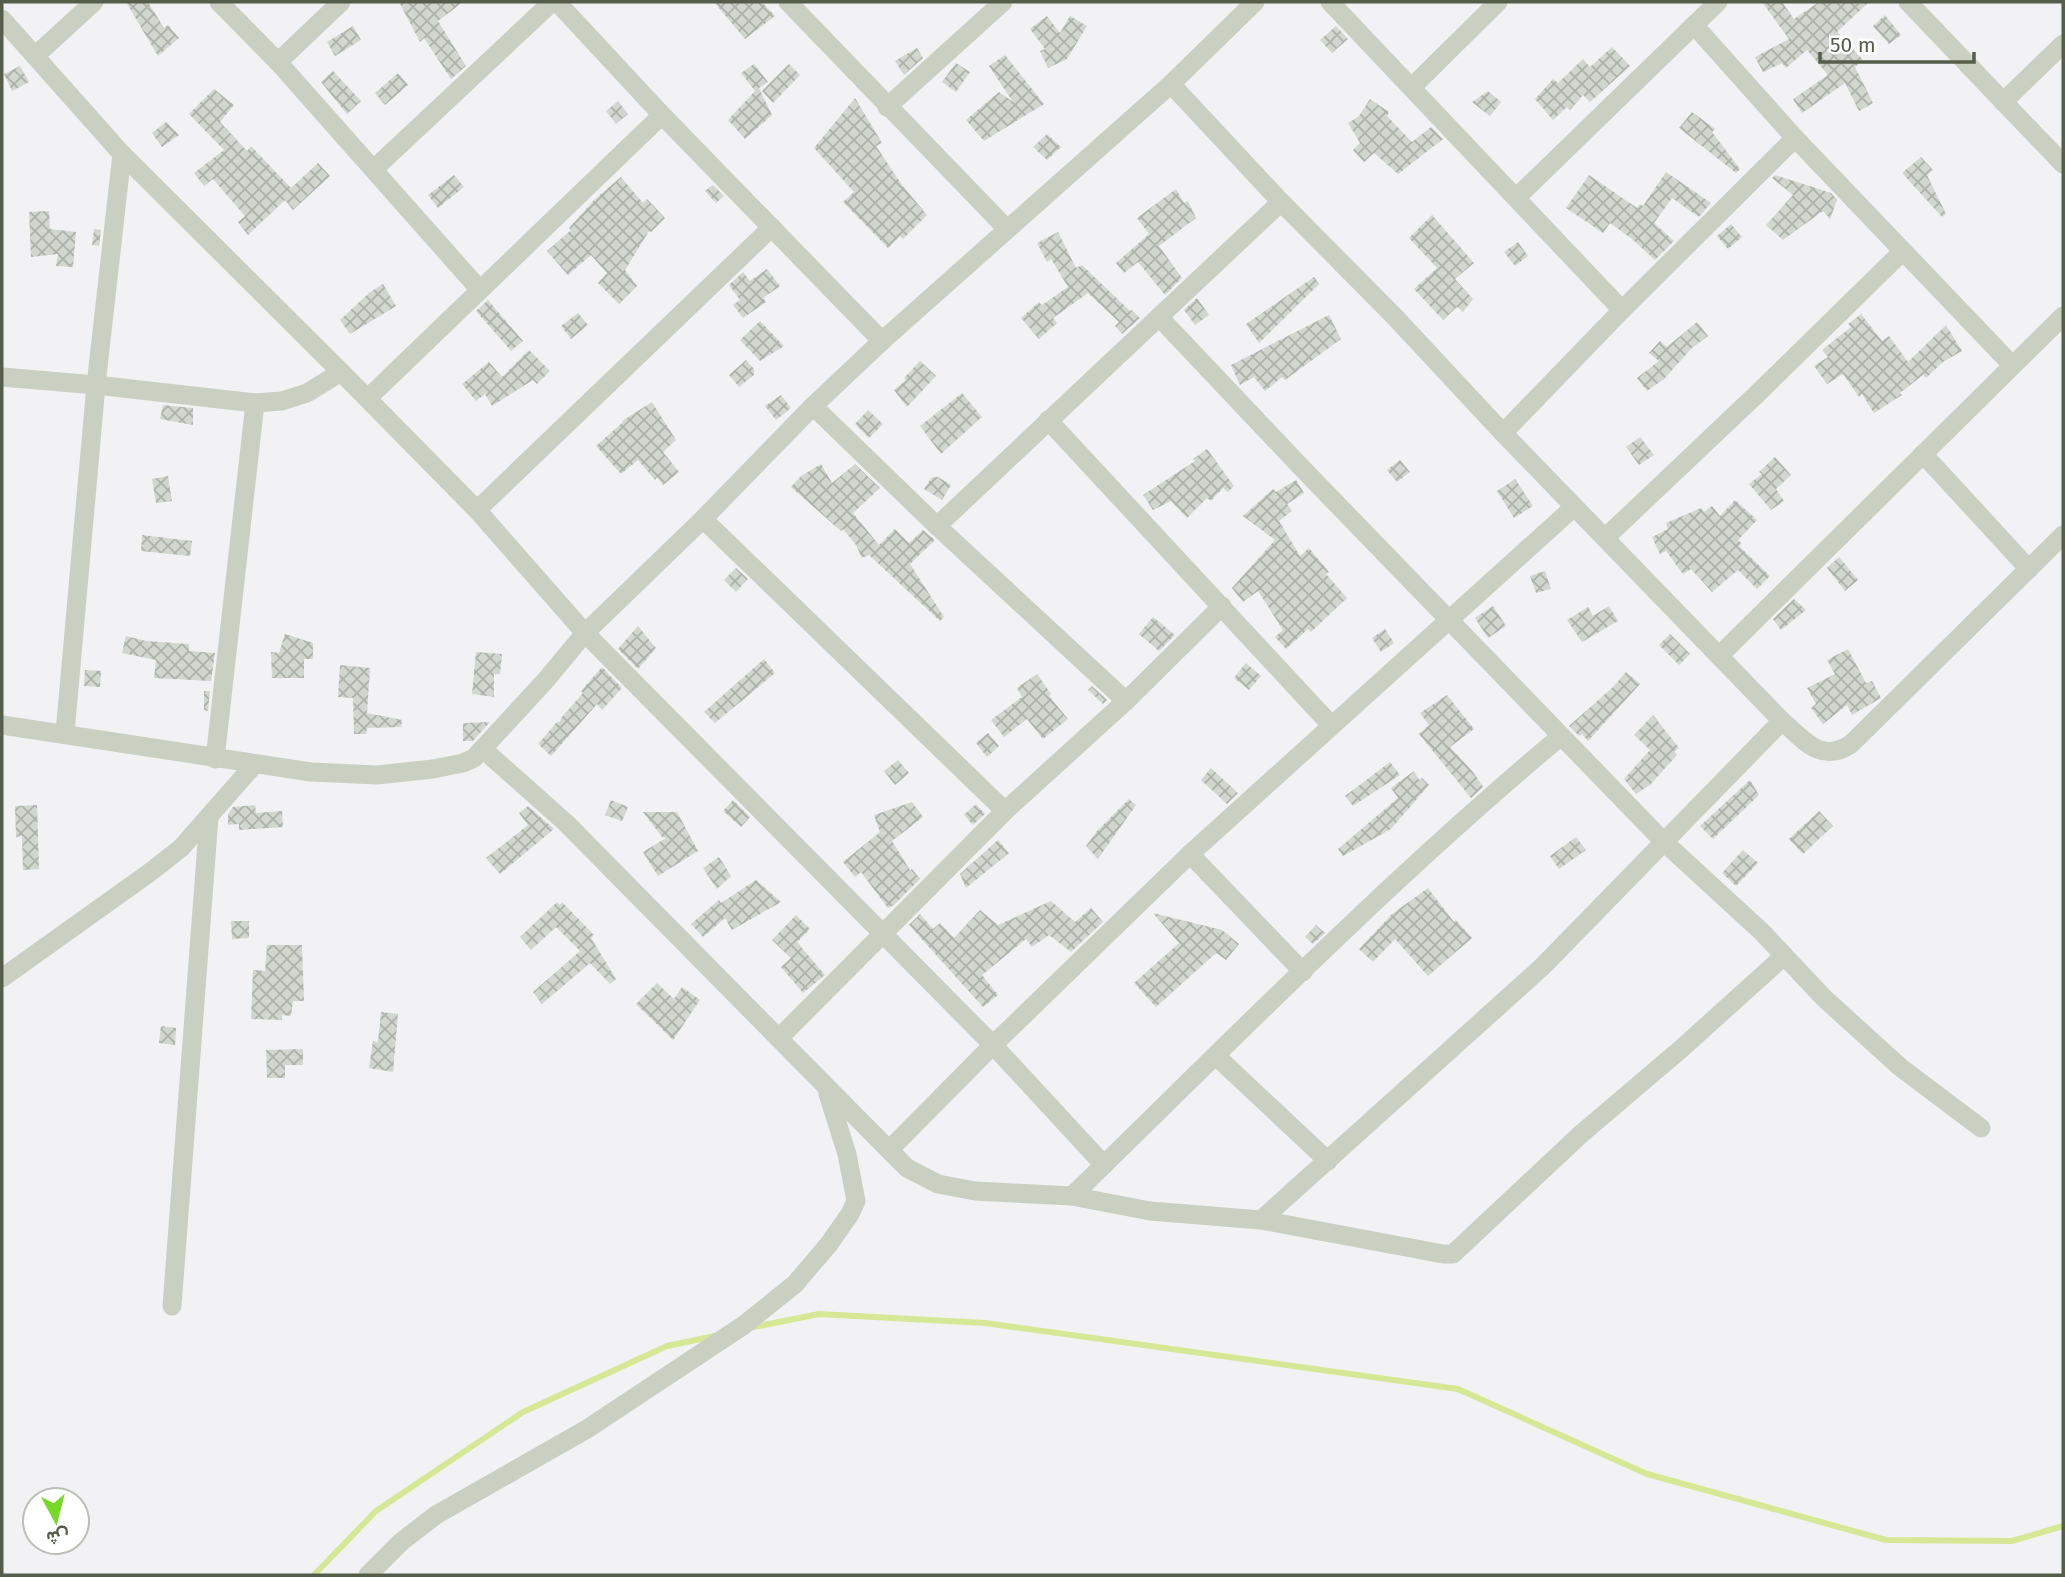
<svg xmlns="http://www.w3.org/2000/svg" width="2065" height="1577" font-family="'Fira Sans',Vazirmatn,sans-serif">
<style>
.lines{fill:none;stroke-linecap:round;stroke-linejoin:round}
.stream{stroke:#d6e795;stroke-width:6}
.building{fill:url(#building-cross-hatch)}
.street{stroke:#c9cfc1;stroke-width:19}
</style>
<defs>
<pattern id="building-cross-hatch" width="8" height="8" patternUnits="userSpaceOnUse" patternTransform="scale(1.75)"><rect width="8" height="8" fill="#d1d6cf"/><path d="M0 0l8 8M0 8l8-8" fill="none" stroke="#acb1aa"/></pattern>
</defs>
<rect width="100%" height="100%" fill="#f2f2f4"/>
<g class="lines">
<g class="stream">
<path d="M749,1328L819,1314L985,1323L1458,1389L1647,1474L1886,1540L2012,1541L2063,1526"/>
<path d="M314,1575L376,1511L523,1412L667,1346L715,1336"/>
</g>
</g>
<g class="building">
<path d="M126,2H148L164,28L168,25L179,38L158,56Z"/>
<path d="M399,2H463L438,21L466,66L451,79L424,38L420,42Z"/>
<path d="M714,2H762L775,16L745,39Z"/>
<path d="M1762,2H1782L1794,19L1819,2H1869L1837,32L1863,60L1855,67L1873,103L1859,111L1845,83L1802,113L1793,99L1828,75L1807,50L1786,68L1782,63L1763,72L1755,57L1789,39Z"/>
<path d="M1885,15L1901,35L1889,44L1873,26Z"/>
<path d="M1047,16L1060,33L1070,16L1087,26L1067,59L1048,68L1040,51L1045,49L1030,29Z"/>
<path d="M353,26L361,40L335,56L327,42Z"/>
<path d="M1336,26L1348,39L1332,53L1320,40Z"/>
<path d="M1612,47L1630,66L1590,102L1583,95L1570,110L1567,107L1553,120L1535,99L1553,79L1558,83L1583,59L1590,67Z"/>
<path d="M917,48L923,58L904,75L895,61Z"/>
<path d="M1005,55L1044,104L984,141L966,120L999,92L1013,102L989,66Z"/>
<path d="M956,63L970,72L956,92L942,82Z"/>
<path d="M754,64L768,82L759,88L772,115L745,139L728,120L755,91L741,73Z"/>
<path d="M789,64L800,75L773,103L762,91Z"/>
<path d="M20,66L29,82L12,91L4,74Z"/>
<path d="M333,71L361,101L347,114L321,82Z"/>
<path d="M398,73L408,85L385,105L375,93Z"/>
<path d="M214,89L234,105L220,122L247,151L251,146L291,188L318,163L330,176L293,210L285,200L248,235L238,222L245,216L213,179L204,186L194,173L224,150L189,114Z"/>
<path d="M1488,91L1501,102L1490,116L1472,102Z"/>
<path d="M855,98L882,143L876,146L902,185L927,215L903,239L900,236L888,248L843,202L854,192L814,148Z"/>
<path d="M1370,99L1389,112L1387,116L1412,142L1431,127L1443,139L1398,174L1374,153L1364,162L1353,150L1360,143L1348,123L1359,116Z"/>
<path d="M618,101L628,114L616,124L606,111Z"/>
<path d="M1692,112L1715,129L1712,132L1740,169L1736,173L1679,128Z"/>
<path d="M166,122L179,135L162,147L152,133Z"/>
<path d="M1047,134L1061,147L1047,160L1033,147Z"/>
<path d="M1921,157L1933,170L1927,175L1946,214L1942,217L1902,173Z"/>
<path d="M1666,172L1711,203L1699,217L1672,198L1654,223L1674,241L1655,260L1632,239L1610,223L1603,233L1566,208L1589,175L1637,208L1640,204L1643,206Z"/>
<path d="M454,175L464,187L438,208L428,195Z"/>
<path d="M1775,175L1831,193L1837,200L1830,219L1823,211L1783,240L1766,225L1793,195L1772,178Z"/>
<path d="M621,177L643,203L647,199L665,218L651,232L649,231L625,270L637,286L619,304L598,283L607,273L591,255L568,275L547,251L571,230L569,228L595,199Z"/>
<path d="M713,185L724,196L716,203L705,191Z"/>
<path d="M1176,189L1184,203L1188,201L1196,218L1159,246L1182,278L1165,295L1138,262L1124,273L1116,263L1149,234L1137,218Z"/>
<path d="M49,211L50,229L76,232L73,267L56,266L58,254L31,257L29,212Z"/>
<path d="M1432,215L1474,263L1455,279L1473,299L1463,312L1457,307L1443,320L1414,289L1437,268L1409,238Z"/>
<path d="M1731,224L1742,237L1728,249L1717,236Z"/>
<path d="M94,229L101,230L99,246L92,245Z"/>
<path d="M1058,232L1076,268L1082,265L1130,311L1132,310L1140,318L1122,334L1115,326L1119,322L1088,293L1053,318L1057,323L1039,339L1021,318L1039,302L1042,305L1068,287L1051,259L1047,262L1037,243Z"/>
<path d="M1518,242L1528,256L1515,266L1504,252Z"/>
<path d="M767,269L780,286L763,298L766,302L743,318L733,305L740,300L729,285L743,272L750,281Z"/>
<path d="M1314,277L1319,284L1259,343L1246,324Z"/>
<path d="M383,284L396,306L350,334L340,320L369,293Z"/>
<path d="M1197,298L1209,315L1195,325L1184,310Z"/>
<path d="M488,300L523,341L511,351L476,311Z"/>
<path d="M578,313L588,325L571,339L561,326Z"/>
<path d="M1861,314L1882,341L1889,336L1908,362L1946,325L1962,351L1943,362L1926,378L1923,375L1900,393L1902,395L1874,413L1862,394L1859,397L1843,374L1827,384L1814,366L1828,357L1822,350L1851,327L1848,324Z"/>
<path d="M1329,315L1341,339L1285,380L1282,377L1265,391L1254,377L1240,385L1231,365Z"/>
<path d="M760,321L784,346L760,361L740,340Z"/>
<path d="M1697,322L1708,336L1692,348L1664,379L1647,391L1637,378L1659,361L1649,353L1660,341L1667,347Z"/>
<path d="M529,350L550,371L537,384L533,380L492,406L485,394L476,401L462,384L489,362L502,377Z"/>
<path d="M746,360L754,369V375L739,387L729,375Z"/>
<path d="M920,361L936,376L907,407L894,390L906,380L904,378Z"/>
<path d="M962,393L982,417L941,454L920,426Z"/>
<path d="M781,395L791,408L776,420L765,406Z"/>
<path d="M652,402L676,440L663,452L679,472L663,485L657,477L655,480L638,460L621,474L596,446L623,422L622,421Z"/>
<path d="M163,405L193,408V425L160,419Z"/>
<path d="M868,410L883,424L869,438L855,424Z"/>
<path d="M1640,437L1654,455L1639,465L1626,447Z"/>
<path d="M1207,449L1234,486L1228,492L1223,488L1211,501L1207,498L1187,518L1171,501L1153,510L1143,495L1195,461L1193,459Z"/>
<path d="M1775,457L1791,475L1776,489L1784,501L1771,510L1749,484L1762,474L1759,472Z"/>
<path d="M1400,460L1410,472L1397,482L1387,470Z"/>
<path d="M821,464L832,483L855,464L880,488L853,513L879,545L895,529L909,543L923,530L935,540L910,564L944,617L940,621L869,555L862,558L856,545L843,529L841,531L791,487L801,476Z"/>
<path d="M168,476L172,501L156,503L152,479Z"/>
<path d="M932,477H938L951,485L942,500L924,489Z"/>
<path d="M1515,479L1533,506L1514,518L1497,491Z"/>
<path d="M1296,480L1304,493L1287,504L1292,511L1279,521L1300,556L1309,548L1329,572L1326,574L1347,598L1311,632L1308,629L1286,649L1275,637L1283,630L1258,591L1243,602L1232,588L1275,540L1243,516L1273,489L1276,492Z"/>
<path d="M1735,500L1757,520L1738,540L1742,544L1739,546L1770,576L1757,589L1738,570L1712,592L1691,569L1683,574L1666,551L1660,554L1652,537L1668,529L1666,523L1701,508L1704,512L1712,506L1720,516Z"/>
<path d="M142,535L192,541L190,556L141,551Z"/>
<path d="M1839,557L1858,580L1845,591L1827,568Z"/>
<path d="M736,568L748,579L736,592L724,580Z"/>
<path d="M1545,571L1551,589L1536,593L1530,576Z"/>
<path d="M1794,599L1806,610L1781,630L1773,619Z"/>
<path d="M1493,606L1506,626L1488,638L1475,618Z"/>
<path d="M1609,606L1618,621L1582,642L1567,620L1588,607L1593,616Z"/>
<path d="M1153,617L1175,635L1159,651L1139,634Z"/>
<path d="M638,626L656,648L638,669L618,649Z"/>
<path d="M1385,629L1394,643L1381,652L1372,638Z"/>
<path d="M285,634L313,643V659H304V678H272L271,652L279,653Z"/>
<path d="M1670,634L1690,654L1679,665L1659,645Z"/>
<path d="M126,636L146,641L189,644V651L215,653L211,681L154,678L156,660L122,653Z"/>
<path d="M1848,649L1866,683L1872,681L1881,698L1852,715L1847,705L1823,724L1811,708L1816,704L1807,688L1835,674L1827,660Z"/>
<path d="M476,652L502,654L500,674H494V697L472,694Z"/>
<path d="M764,659L775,673L715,723L704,712Z"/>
<path d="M1246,663L1261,676L1249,690L1234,678Z"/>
<path d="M340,665L370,668L367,713L402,720L401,727L367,728L366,734H354L353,698L338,697Z"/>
<path d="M602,667L622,688L602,710L597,704L551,756L538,744L557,722H560L561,718L583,693L581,691Z"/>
<path d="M85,670L101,671L100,687L84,686Z"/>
<path d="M1626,672L1640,684L1588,741L1582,734L1579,736L1569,726L1613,687Z"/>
<path d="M1037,674L1051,694L1049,696L1068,719L1043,739L1027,719L1004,737L991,720L1022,697L1017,688Z"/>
<path d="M1092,686L1107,700L1103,704L1088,690Z"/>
<path d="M204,691H210L208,711L204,710Z"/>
<path d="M1447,695L1474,729L1450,747L1473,772L1483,787L1471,798L1419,734L1429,725L1420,713Z"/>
<path d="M1653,715L1679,748L1674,751L1677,755L1650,785L1636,794L1624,779L1650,750L1634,735Z"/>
<path d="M490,722L473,741H463V723Z"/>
<path d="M988,733L999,746L987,757L976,743Z"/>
<path d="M898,760L909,773L895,785L884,771Z"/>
<path d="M1390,762L1400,775L1353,806L1345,796Z"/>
<path d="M1211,768L1238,793L1227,804L1201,780Z"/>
<path d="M1414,771L1419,780L1422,778L1429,785L1391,829L1343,856L1338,849L1398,798L1391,788Z"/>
<path d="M1750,780L1759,795L1713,839L1700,826Z"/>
<path d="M1129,799L1136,805L1098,859L1086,846L1097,831Z"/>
<path d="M611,800L628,807L622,821L605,815Z"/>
<path d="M733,800L750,817L741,827L723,811Z"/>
<path d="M912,802L923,817L892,841L910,870L912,869L920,879L894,905L888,908L861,872L855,877L843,862L880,832L874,815Z"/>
<path d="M976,804L985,814L973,825L964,815Z"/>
<path d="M37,805L39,869L23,870L22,836L16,837L15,806Z"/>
<path d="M255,805L256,813L282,811L283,827L239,830V824L228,825V814L233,807Z"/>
<path d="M528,806L554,829L500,874L486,858L528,825L519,813Z"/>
<path d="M1819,811L1833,826L1803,854L1789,839Z"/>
<path d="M643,812H677L698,851L658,876L643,852L666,838L662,837Z"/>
<path d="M1576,837L1586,850L1559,869L1550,856Z"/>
<path d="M998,840L1009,853L966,888L960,874Z"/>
<path d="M1743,850L1758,863L1736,886L1722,873Z"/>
<path d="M719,857L731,876L717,889L703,868Z"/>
<path d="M756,880L781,902L732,930L725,918L703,937L691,924L719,900L721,903Z"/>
<path d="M1428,888L1454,922L1456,920L1472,938L1428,976L1395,939L1373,962L1359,949L1392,914Z"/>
<path d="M1051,901L1075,922L1091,908L1103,922L1071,952L1049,935L1032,947L1026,939L982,975L998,995L983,1007L909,925L920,914L933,929L940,923L954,938L980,910L998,925Z"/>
<path d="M557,902L560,905L562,902L594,935L591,938L616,979L610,984L590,963L542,1004L533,992L580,951L556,927L531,950L520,937Z"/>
<path d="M1153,913L1222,930L1239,944L1226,960L1216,953L1156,1007L1134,983L1179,943Z"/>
<path d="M796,915L810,929L797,942L825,975L803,993L781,967L791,958L772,940Z"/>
<path d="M231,921H249V938L232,939Z"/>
<path d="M1316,925L1325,933L1313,944L1305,937Z"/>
<path d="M267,945H302L304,1001H293L291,1016L282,1015V1020L251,1019L253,970L265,971Z"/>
<path d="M657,983L674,999L682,987L700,1000L673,1040L636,1004Z"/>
<path d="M381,1012L398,1014L393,1072L369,1068L373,1041L378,1042Z"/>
<path d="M161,1026L176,1028L175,1045L159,1043Z"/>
<path d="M303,1049V1065H285V1078H267L266,1050Z"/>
</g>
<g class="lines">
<g class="street">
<path d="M219,2L278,62L480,290"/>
<path d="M557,2L662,115L882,341"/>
<path d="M788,2L1007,229"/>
<path d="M1330,2L1622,310"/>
<path d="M1908,2L2063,164"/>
<path d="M2,19L122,154L341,372L477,510L585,633L993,1045L1104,1165"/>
<path d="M1694,25L1795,138L2012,365"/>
<path d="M35,56L94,2"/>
<path d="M278,62L341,2"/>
<path d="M1171,84L1281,202L1394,316L1503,433L1782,721C1804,740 1821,764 1851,744L2063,535"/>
<path d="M1412,87L1498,2"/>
<path d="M2003,102L2063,44"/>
<path d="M887,107L1003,2"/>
<path d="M374,169L552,2"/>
<path d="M1516,198L1718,2"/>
<path d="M1159,317L1301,467L1664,842L1762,932L1824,998L1900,1067L1981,1128"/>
<path d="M2,377L96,385L255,403L282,401L307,393L341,372"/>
<path d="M368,398L662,115"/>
<path d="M813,406L937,526L1126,701"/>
<path d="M1048,420L1331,725"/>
<path d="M1503,433L1622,310L1795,138"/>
<path d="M1923,454L2029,569"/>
<path d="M477,510L772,227"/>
<path d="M703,519L1005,811"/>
<path d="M937,526L1281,202"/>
<path d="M1605,538L1757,394L1903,251"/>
<path d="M1719,656L2063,316"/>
<path d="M2,725L311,772L377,775L433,769L463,763L474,758L545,681L585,633L703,519L813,406L882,341L1171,84L1255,2"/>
<path d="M65,733L96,385L122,154"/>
<path d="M484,750L566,823L889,1150L907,1168L938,1184L975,1191L1072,1196L1150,1211L1261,1220L1443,1254H1453L1581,1134L1681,1049L1784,956"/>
<path d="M215,759L255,403"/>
<path d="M1190,854L1303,972"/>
<path d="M2,978L149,873L181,848L254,765"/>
<path d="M779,1038L1005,811L1126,701L1222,606"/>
<path d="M1216,1056L1328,1161"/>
<path d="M889,1150L993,1045L1190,854L1574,507"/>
<path d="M1072,1196C1232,1040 1389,880 1560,737"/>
<path d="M1261,1220L1542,967L1782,721"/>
<path d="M172,1306L209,817"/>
<path d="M368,1575L401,1542L436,1515L587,1429L744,1325L795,1284L829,1244L850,1214L856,1201L847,1154L828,1094"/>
</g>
</g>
<rect width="2065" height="1577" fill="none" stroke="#555e4b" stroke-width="7"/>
<g transform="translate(56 1521) rotate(173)"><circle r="33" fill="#ffffff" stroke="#bbbfb7" stroke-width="2"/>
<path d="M0-5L12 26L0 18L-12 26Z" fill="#76d927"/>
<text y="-10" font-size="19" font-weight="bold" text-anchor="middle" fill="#555e4b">ش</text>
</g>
<path d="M1820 52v10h154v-10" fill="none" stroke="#555e4b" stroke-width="3.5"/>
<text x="1830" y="52" font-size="21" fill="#555e4b" stroke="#ffffff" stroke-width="5" paint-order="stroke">50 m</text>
</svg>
